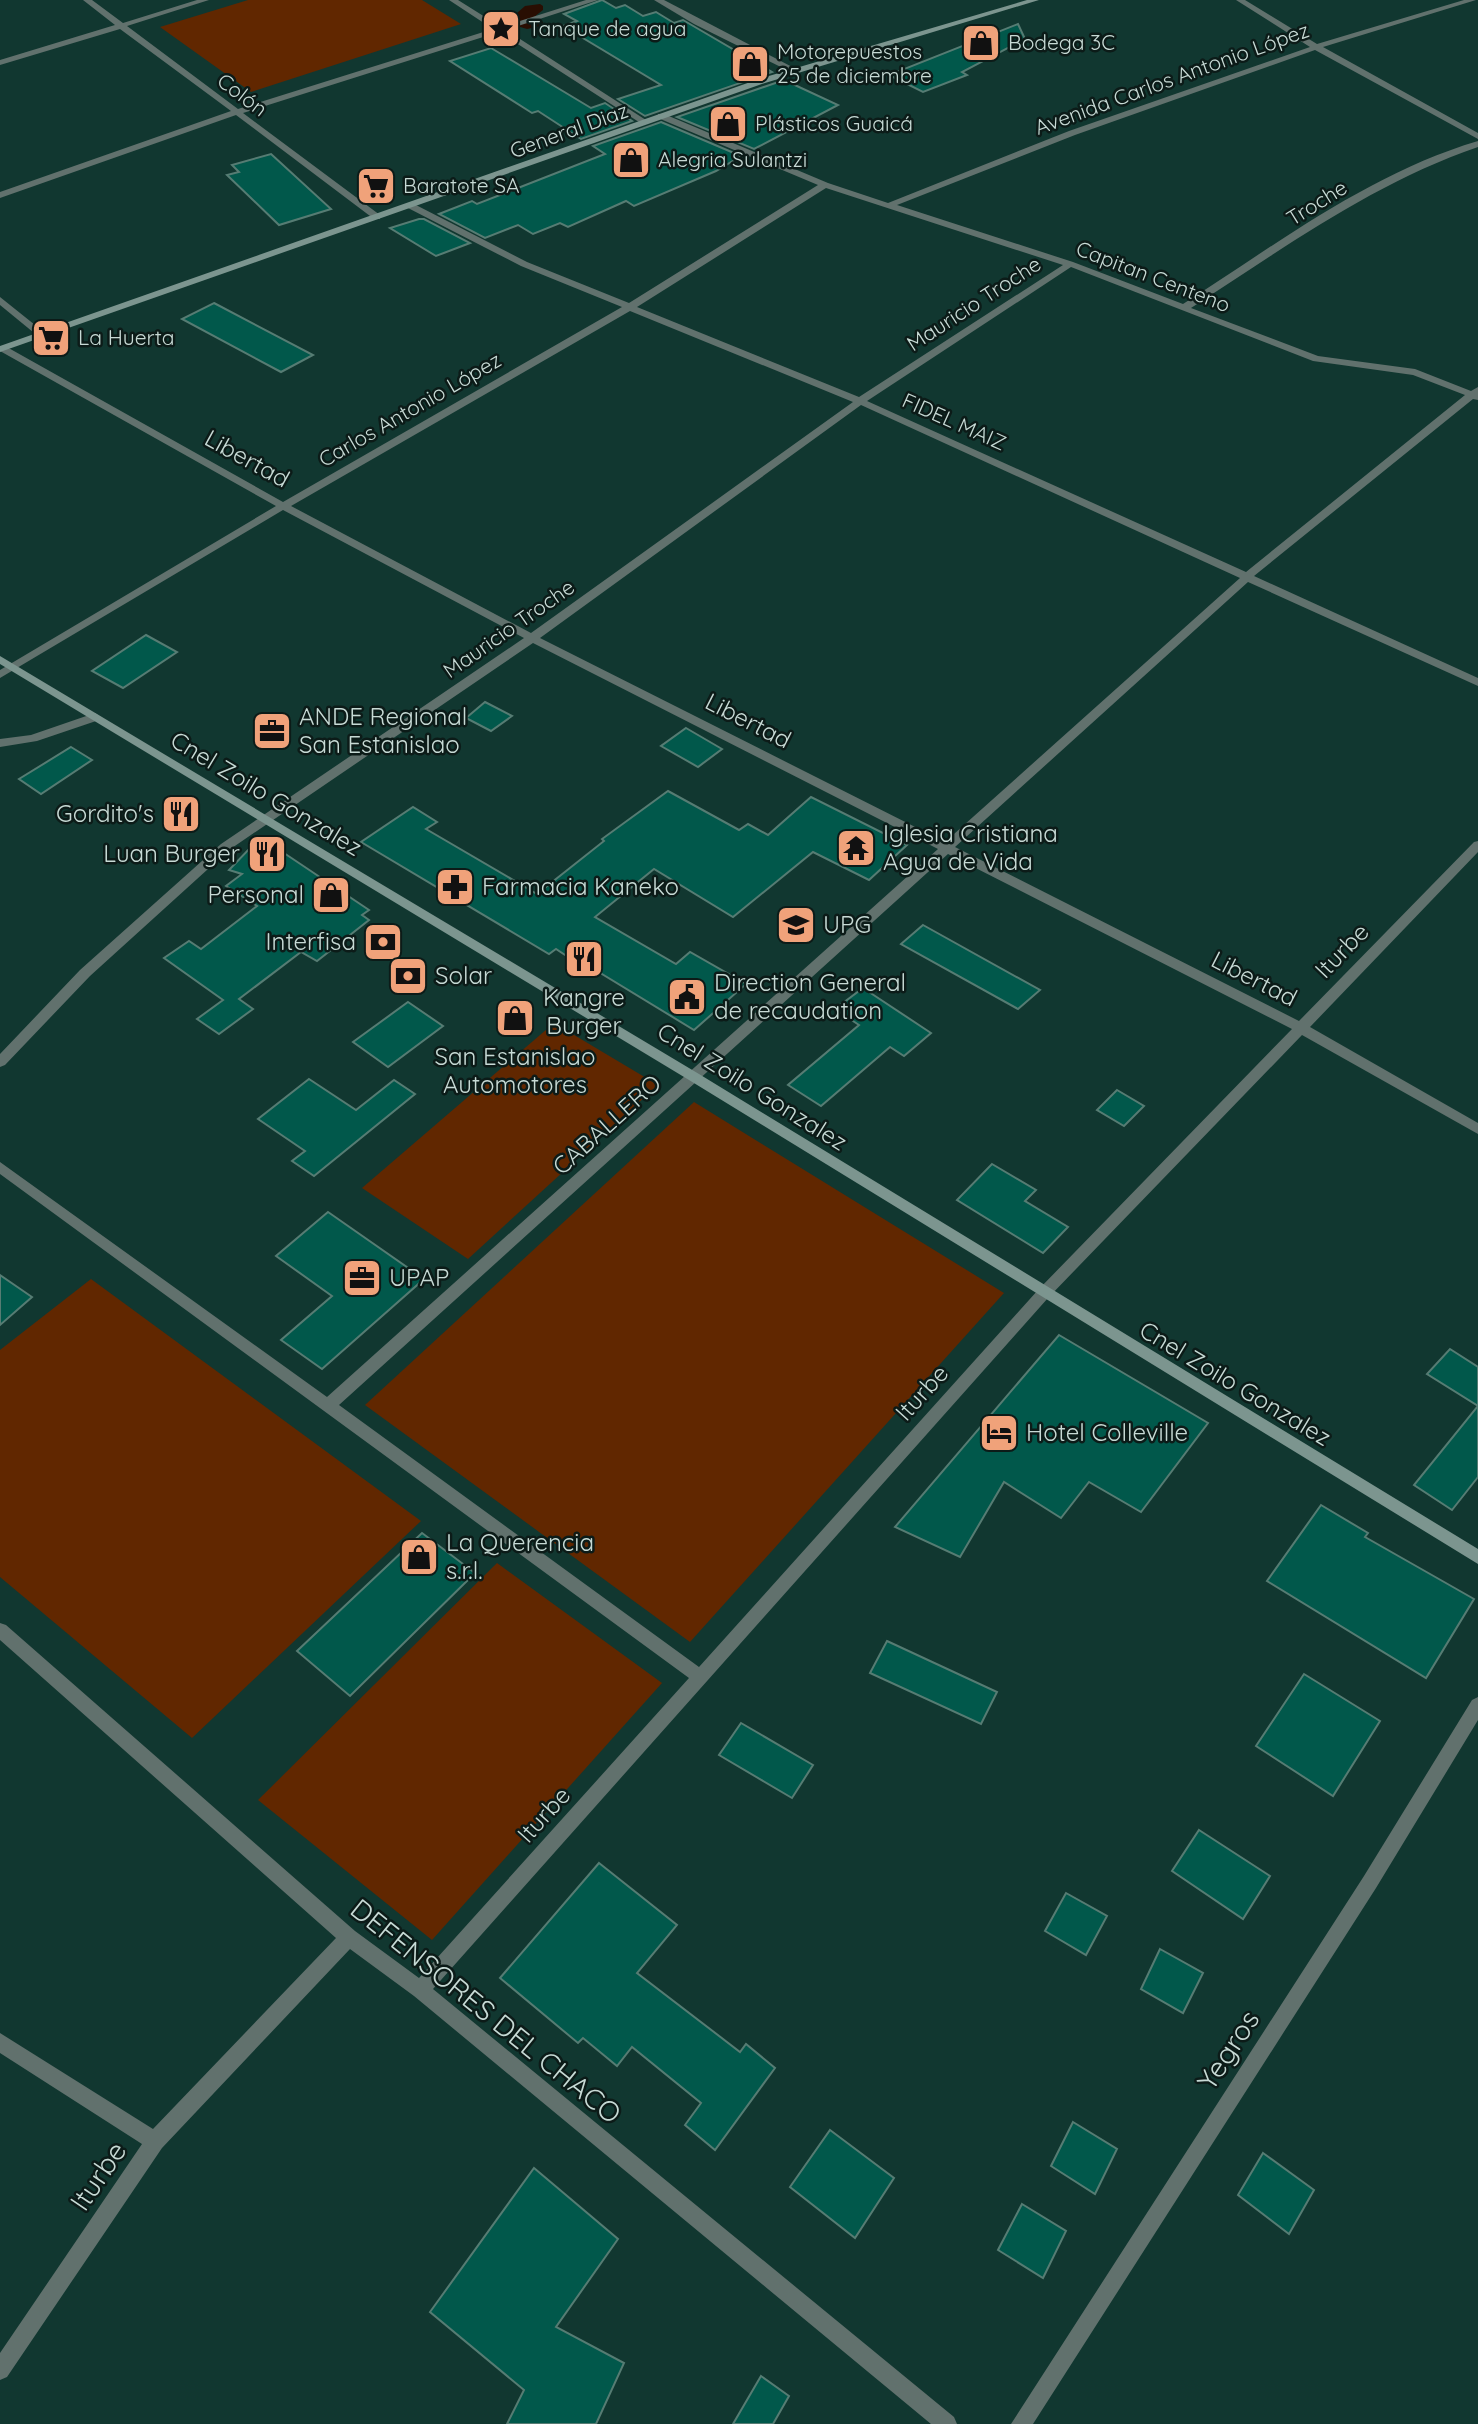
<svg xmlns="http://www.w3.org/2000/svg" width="1478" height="2424" font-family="Quicksand,sans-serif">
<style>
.green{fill:#612700}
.water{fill:#290e02}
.building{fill:#01584b;stroke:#567c73;stroke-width:2}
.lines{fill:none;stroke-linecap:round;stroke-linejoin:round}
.service{fill:#61716d;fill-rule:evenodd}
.minor{fill:#61716d;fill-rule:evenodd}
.secondary{fill:#7c958f;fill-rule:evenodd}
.labels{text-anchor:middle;stroke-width:5;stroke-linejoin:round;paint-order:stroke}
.far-poi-label{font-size:21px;fill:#c7dad5;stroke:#0c1b18;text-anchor:start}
.far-street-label{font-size:21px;fill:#c7dad5;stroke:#0c1b18}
.street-label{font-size:24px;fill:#c7dad5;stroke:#0c1b18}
.poi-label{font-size:24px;fill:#c7dad5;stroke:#0c1b18;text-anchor:start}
.near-street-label{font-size:28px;fill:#c7dad5;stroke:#0c1b18}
</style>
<rect width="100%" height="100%" fill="#113730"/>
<g class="green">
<path d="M248,0H422L461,24L251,92L160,27Z"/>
<path d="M554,1023L658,1085L468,1259L362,1188Z"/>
<path d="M694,1102L1004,1293L690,1642L365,1405Z"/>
<path d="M91,1279L421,1521L192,1738L0,1577V1350Z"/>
<path d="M497,1563L662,1683L432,1940L258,1800Z"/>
</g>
<path class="water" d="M540,4L543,6V10L534,17L543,22L541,26L527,29L510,24L517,18V13L525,6Z"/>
<g class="building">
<path d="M602,0L616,8L625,5L643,16L656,12L674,23L683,20L772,72L645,116L618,99L661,85L563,26L577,21L564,14Z"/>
<path d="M1018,24L1025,39L962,72L967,75L923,92L889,75Z"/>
<path d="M491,48L591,108L605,103L632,121L581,139L538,111L532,113L450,61Z"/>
<path d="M784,80L838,105L754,149L677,117Z"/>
<path d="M661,122L741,156L716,171L634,206L626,201L568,227L560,223L533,234L518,225L485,238L439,214L472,201L477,204L605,154L593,146Z"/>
<path d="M271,154L331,209L279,225L227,175L239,172L232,165Z"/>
<path d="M419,219H424L470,243L436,256L390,228Z"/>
<path d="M214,303L313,355L281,372L182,319Z"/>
<path d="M146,635L177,652L123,688L92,671Z"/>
<path d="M485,702L512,716L491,731L466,718Z"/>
<path d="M686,728L722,749L698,767L661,746Z"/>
<path d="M71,747L92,760L41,794L19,779Z"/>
<path d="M668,791L739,830L748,824L768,835L811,797L907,845L869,880L813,852L733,917L654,869L595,917L676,964L690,952L746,984L694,1030L592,968L589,971L556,949L549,954L361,842L413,807L437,822L426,829L537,894L604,841L602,839Z"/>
<path d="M272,845L369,910L362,915L369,920L317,961L301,952L239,999L253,1009L219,1034L197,1019L223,1000L164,958L189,941L201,949L257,906L226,886L242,874L229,870L252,846L262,852Z"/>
<path d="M923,925L1040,990L1018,1009L901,944Z"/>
<path d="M863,988L931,1033L904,1056L890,1047L821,1106L788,1085L859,1025L835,1009Z"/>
<path d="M408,1002L443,1026L388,1067L353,1042Z"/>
<path d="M309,1079L356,1110L394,1080L415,1094L314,1176L292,1161L305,1151L258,1119Z"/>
<path d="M1117,1090L1144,1106L1124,1126L1097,1110Z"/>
<path d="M992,1164L1036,1190L1025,1201L1068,1227L1043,1253L957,1200Z"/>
<path d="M328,1212L424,1279L322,1369L281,1340L332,1296L276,1256Z"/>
<path d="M0,1275L32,1297L0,1325Z"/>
<path d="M1059,1335L1208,1423L1141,1512L1089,1482L1061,1518L1004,1482L960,1557L895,1527Z"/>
<path d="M1450,1349L1478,1367V1477L1452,1510L1414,1485L1478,1406L1427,1374Z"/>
<path d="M1321,1505L1368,1533L1365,1537L1474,1599L1426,1678L1267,1581Z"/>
<path d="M422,1533L475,1573L350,1696L297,1651Z"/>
<path d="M887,1641L997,1692L981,1724L870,1673Z"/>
<path d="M1304,1674L1380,1721L1333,1796L1256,1746Z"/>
<path d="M741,1723L813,1765L792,1798L719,1755Z"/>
<path d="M1199,1830L1270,1876L1243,1919L1172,1871Z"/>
<path d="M599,1863L677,1925L637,1973L740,2052L746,2044L775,2068L715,2150L685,2125L701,2103L632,2047L617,2066L583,2038L578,2043L500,1978Z"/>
<path d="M1066,1893L1107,1916L1086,1955L1045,1931Z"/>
<path d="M1160,1949L1203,1973L1183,2013L1141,1989Z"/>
<path d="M1073,2122L1117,2149L1095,2194L1051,2166Z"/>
<path d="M830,2130L894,2178L855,2238L790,2187Z"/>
<path d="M1263,2153L1314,2190L1289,2234L1238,2195Z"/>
<path d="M534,2168L618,2239L556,2327L624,2363L596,2424H507L524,2390L430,2312Z"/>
<path d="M1022,2204L1066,2231L1043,2278L998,2250Z"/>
<path d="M761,2376L789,2396L773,2424H733Z"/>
</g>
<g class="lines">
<path class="service" d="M95,713L101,717L99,720L37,741L0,747V739L31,735Z"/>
<g class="minor">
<path d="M83,0H92L123,23L197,0H209L127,26L238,109L493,29L449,0H458L501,27L586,0H598L506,30L649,122L642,124L499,32L243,113L380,215V219H374L236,115L0,198V192L231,111L120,29L0,65V60L115,25Z"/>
<path d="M654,0H664L798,70L791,72L694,24Z"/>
<path d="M1236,0H1245L1317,44L1464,0H1476L1323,47L1478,133V139L1315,50L1075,135L897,205L1073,262L1183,304C1277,244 1370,173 1478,141V147C1373,183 1284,248 1191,308L1318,356L1415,369L1471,391L1478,387V400L1473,399L1254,576L1478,678V686L1248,582L955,847L1299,1021L1474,842L1478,841V852L1310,1027L1478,1123V1134L1302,1035L1048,1298L433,1989L954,2417L957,2424H931L414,1996L350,1949L162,2148L7,2377L0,2380V2353L142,2144L0,2053V2033L153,2129L336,1938L0,1640V1623L6,1625L355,1931L419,1978L689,1678L0,1174V1162L327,1397L938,849L533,643L229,850L90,976L5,1065L0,1067V1054L80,970L221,844L524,638L283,510L0,678V670L276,506L0,351V346H5L283,502L622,307L521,266L408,208V204H414L527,262L629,303L818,185L658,118V114H664L828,183L888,203L1069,131L1310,47ZM826,188L1063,265L859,397L637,307ZM1071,267L1313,361L1413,375L1465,395L1246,572L867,401ZM630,311L853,402L531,633L291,506ZM861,405L1240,578L945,842L540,638ZM948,854L1292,1029L1038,1290L699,1667L339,1405Z"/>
<path d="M0,297L45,333V337H39L0,305Z"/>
<path d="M1478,1697V1720L1376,1888L1033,2424H1011L1364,1876L1472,1700Z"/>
</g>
<g class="secondary">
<path d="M1027,0H1039L765,83L0,352V346L759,79Z"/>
<path d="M0,656L699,1074L1478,1549V1564L689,1080L0,664Z"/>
</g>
</g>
<defs>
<g id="sight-square" transform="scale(2.0125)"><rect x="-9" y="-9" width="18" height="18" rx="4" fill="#f0a27a" stroke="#0c1b18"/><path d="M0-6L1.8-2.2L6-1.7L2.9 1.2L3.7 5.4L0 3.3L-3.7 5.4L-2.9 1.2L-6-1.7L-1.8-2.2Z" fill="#111"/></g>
<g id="shop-square" transform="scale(2.0125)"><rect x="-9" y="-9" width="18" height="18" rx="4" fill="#f0a27a" stroke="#0c1b18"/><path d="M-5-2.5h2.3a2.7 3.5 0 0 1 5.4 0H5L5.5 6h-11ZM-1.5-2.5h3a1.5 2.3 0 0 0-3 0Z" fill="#111"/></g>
<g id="supermarket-square" transform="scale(2.0125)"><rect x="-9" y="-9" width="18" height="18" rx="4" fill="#f0a27a" stroke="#0c1b18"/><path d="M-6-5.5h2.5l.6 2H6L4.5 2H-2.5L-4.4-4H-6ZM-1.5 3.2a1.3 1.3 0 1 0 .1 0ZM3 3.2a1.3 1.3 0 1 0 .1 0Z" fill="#111"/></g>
<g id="office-square" transform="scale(2.0125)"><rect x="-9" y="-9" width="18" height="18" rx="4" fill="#f0a27a" stroke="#0c1b18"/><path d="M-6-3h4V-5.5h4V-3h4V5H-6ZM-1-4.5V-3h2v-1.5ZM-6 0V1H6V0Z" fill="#111"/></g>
<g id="restaurant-square" transform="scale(2.0125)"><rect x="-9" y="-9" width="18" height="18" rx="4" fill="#f0a27a" stroke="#0c1b18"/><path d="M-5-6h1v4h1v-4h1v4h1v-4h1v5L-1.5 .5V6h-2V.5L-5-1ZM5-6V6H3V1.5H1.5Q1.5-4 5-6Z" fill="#111"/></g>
<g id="temple-square" transform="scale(2.0125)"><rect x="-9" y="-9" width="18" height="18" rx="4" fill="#f0a27a" stroke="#0c1b18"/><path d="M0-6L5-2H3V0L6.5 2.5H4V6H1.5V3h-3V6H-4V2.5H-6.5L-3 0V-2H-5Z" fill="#111"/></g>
<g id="pharmacy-square" transform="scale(2.0125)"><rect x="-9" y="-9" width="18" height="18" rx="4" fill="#f0a27a" stroke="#0c1b18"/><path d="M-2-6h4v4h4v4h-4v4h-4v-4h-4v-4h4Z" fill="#111"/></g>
<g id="university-square" transform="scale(2.0125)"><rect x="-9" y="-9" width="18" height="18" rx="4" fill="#f0a27a" stroke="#0c1b18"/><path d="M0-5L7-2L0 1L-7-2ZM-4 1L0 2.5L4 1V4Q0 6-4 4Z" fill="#111"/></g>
<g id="bank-square" transform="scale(2.0125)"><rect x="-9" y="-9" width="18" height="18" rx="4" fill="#f0a27a" stroke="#0c1b18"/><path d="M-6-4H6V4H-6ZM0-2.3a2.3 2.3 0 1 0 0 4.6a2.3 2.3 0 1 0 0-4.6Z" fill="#111"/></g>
<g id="civic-square" transform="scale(2.0125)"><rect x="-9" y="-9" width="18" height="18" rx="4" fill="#f0a27a" stroke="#0c1b18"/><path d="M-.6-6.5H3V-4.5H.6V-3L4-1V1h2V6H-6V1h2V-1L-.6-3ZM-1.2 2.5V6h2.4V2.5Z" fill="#111"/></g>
<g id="hotel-square" transform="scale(2.0125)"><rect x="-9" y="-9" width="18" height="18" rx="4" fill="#f0a27a" stroke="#0c1b18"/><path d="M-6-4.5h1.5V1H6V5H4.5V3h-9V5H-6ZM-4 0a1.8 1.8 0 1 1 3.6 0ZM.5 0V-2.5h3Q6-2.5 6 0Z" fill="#111"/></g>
</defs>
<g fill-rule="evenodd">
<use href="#sight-square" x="501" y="29"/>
<use href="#shop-square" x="981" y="43"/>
<use href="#shop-square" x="750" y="64"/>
<use href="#shop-square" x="728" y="124"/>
<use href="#shop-square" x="631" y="160"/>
<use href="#supermarket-square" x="376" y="186"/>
<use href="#supermarket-square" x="51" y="338"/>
<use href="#office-square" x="272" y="731"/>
<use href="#restaurant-square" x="181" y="814"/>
<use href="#temple-square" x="856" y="848"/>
<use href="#restaurant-square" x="267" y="854"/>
<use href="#pharmacy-square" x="455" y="887"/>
<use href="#shop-square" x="331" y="895"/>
<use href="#university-square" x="796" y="925"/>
<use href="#bank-square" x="383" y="942"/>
<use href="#restaurant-square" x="584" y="959"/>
<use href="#bank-square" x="408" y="976"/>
<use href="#civic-square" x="687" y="997"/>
<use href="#shop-square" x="515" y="1018"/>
<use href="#office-square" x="362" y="1278"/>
<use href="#hotel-square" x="999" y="1433"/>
<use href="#shop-square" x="419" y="1557"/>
</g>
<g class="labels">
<g class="far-poi-label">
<text x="528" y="36">Tanque de agua</text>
<text x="1008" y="50">Bodega 3C</text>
<text x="777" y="59">Motorepuestos<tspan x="777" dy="24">25 de diciembre</tspan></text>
<text x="755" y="131">Plásticos Guaicá</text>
<text x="658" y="167">Alegria Sulantzi</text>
<text x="403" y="193">Baratote SA</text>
<text x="78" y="345">La Huerta</text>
</g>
<g class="far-street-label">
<text transform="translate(1172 79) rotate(-20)" y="7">Avenida Carlos Antonio López</text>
<text transform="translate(242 95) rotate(37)" y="7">Colón</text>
<text transform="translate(569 131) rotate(-20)" y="7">General Diaz</text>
<text transform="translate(1317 203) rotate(-32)" y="7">Troche</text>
<text transform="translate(1153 277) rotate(21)" y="7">Capitan Centeno</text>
<text transform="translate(974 304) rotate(-33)" y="7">Mauricio Troche</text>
<text transform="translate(410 410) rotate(-30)" y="7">Carlos Antonio López</text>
<text transform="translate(954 422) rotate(24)" y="7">FIDEL MAIZ</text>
<text transform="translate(509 629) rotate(-35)" y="7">Mauricio Troche</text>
</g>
<g class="street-label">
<text transform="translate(247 459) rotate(29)" y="8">Libertad</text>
<text transform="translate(748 721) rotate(27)" y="8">Libertad</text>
<text transform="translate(266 794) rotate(31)" y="8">Cnel Zoilo Gonzalez</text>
<text transform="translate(1342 951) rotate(-46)" y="8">Iturbe</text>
<text transform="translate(1254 979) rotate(27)" y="8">Libertad</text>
<text transform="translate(752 1087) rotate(32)" y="8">Cnel Zoilo Gonzalez</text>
<text transform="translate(607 1125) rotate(-42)" y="8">CABALLERO</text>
<text transform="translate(1235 1384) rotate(31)" y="8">Cnel Zoilo Gonzalez</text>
<text transform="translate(922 1393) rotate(-48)" y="8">Iturbe</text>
<text transform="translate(544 1815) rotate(-48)" y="8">Iturbe</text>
</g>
<g class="poi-label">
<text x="299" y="725">ANDE Regional<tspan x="299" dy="28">San Estanislao</tspan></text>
<text x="154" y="822" text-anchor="end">Gordito's</text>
<text x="883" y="842">Iglesia Cristiana<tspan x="883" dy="28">Agua de Vida</tspan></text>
<text x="240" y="862" text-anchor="end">Luan Burger</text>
<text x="482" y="895">Farmacia Kaneko</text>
<text x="304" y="903" text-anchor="end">Personal</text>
<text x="823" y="933">UPG</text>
<text x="356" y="950" text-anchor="end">Interfisa</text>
<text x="435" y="984">Solar</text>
<text x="714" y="991">Direction General<tspan x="714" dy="28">de recaudation</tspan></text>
<text x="584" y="1006" text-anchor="middle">Kangre<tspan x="584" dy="28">Burger</tspan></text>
<text x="515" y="1065" text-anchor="middle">San Estanislao<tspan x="515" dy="28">Automotores</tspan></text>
<text x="389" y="1286">UPAP</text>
<text x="1026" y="1441">Hotel Colleville</text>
<text x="446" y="1551">La Querencia<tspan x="446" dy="28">s.r.l.</tspan></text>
</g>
<g class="near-street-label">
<text transform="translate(486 2011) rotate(39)" y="10">DEFENSORES DEL CHACO</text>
<text transform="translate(1228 2050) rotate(-57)" y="10">Yegros</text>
<text transform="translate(98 2176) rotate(-56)" y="10">Iturbe</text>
</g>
</g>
</svg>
